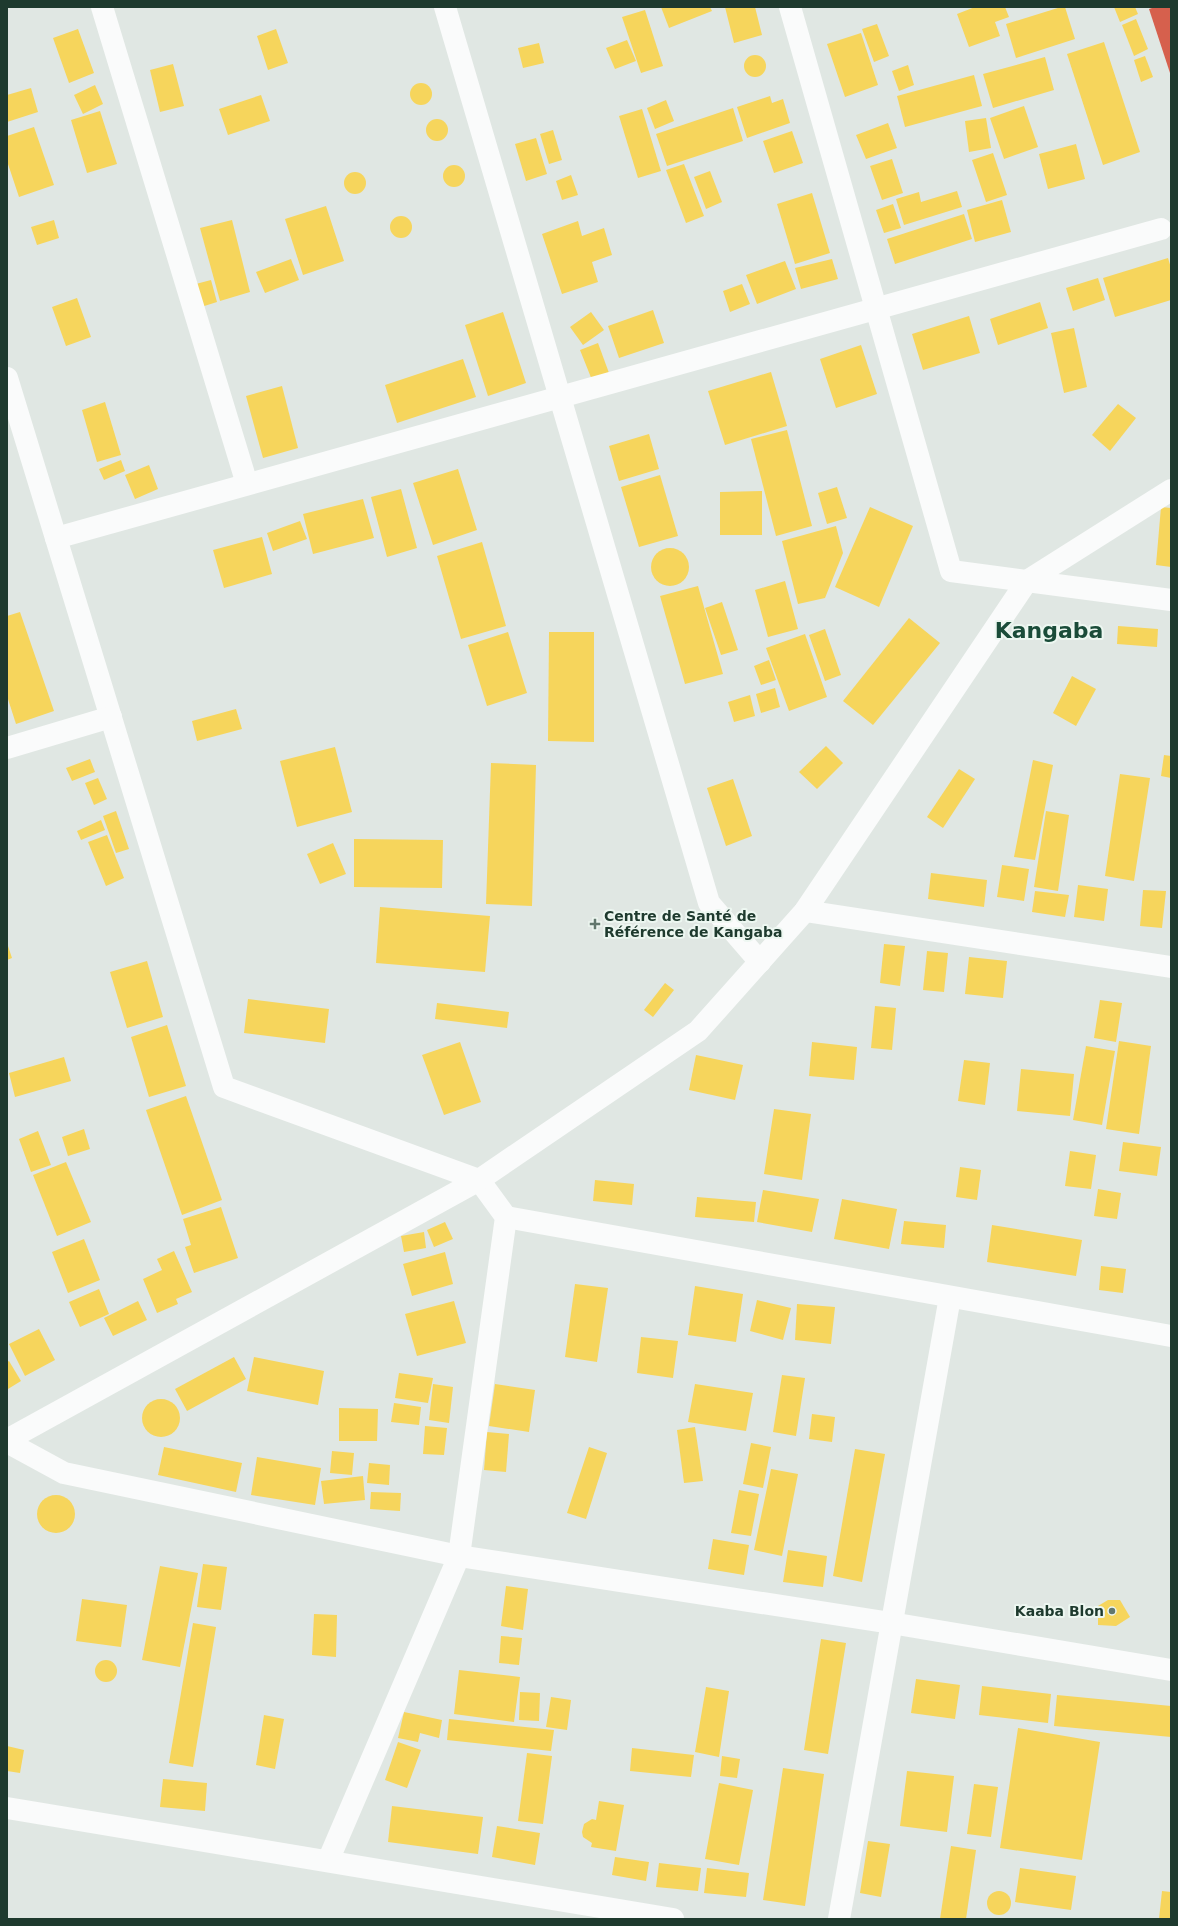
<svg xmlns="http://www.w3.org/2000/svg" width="1178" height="1926" font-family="'DejaVu Sans',sans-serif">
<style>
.homes{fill:#f6d55c}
.shops{fill:#d6604d}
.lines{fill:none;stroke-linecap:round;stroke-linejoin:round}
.street{stroke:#fafbfb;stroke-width:22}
.poi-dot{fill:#62776d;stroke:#edf7f1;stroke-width:1.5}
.labels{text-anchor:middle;stroke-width:4;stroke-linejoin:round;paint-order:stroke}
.poi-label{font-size:14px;font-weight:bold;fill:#1e3a2e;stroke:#edf7f1;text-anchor:start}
.town-label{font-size:22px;font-weight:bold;fill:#1a4c39;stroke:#edf7f1}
</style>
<rect width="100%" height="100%" fill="#e0e7e3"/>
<g class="homes">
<path d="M661,7H710L712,11L669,28Z"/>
<path d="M725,7H755L762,35L734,43Z"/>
<path d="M975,7H1005L1009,17L995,22L1000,36L969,47L957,14Z"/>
<path d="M1061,7H1065L1075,39L1016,58L1006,24Z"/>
<path d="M1114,7H1135L1138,14L1120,22Z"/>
<path d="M645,10L663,66L641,73L622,17Z"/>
<path d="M1136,19L1148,49L1134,56L1122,25Z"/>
<path d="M877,24L889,56L874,62L862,29Z"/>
<path d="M78,29L94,73L69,83L53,38Z"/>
<path d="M276,29L288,63L268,70L257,36Z"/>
<path d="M861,33L878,85L845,97L827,44Z"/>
<path d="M627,40L636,61L615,69L606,48Z"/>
<path d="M1104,42L1140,152L1103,165L1067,54Z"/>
<path d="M539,43L544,63L523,68L518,48Z"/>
<circle cx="755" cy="66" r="11"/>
<path d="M1145,56L1153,77L1141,82L1134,60Z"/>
<path d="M1045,57L1054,90L993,108L983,74Z"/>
<path d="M173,64L184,106L160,112L150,70Z"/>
<path d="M908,65L914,85L899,91L892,71Z"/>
<path d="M974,75L982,106L905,127L897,96Z"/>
<circle cx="421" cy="94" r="11"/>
<path d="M95,85L103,104L83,114L74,95Z"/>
<path d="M31,88L38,112L7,122V95Z"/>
<path d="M261,95L270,121L228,135L219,109Z"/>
<path d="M770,96L772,103L783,99L790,123L747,138L737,107Z"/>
<path d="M666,100L674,121L655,129L647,108Z"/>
<path d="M1024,106L1038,147L1004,159L990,118Z"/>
<path d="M733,108L743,141L667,166L656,134Z"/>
<path d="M642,109L661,171L638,178L619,116Z"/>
<path d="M100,111L117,164L87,173L71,120Z"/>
<path d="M986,118L991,148L969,152L965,121Z"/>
<circle cx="437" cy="130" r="11"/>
<path d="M888,123L897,148L866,159L856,135Z"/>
<path d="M34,127L54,185L19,197L7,161V136Z"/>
<path d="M553,130L562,160L549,164L540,134Z"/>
<path d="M792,131L803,163L774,173L763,141Z"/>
<path d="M536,138L547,174L526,181L515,144Z"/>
<path d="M1076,144L1085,179L1048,189L1039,154Z"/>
<path d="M993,153L1007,195L986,202L972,160Z"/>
<path d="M892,159L903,193L882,200L870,166Z"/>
<path d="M684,164L704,216L686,223L666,170Z"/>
<circle cx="454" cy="176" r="11"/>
<path d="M710,171L722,202L706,209L694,177Z"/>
<circle cx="355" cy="183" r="11"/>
<path d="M571,175L578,195L562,200L556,181Z"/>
<path d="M957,191L962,207L904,225L896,199L919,192L921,202Z"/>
<path d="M812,193L830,253L795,264L777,204Z"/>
<path d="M1002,200L1011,232L975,242L967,210Z"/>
<path d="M893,204L901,228L884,233L876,210Z"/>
<path d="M326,206L344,261L303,275L285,219Z"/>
<path d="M964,214L972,239L895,264L887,239Z"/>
<circle cx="401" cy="227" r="11"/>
<path d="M54,220L59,238L37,245L31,227Z"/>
<path d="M232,220L250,292L220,301L200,228Z"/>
<path d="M578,221L582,236L604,228L612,255L592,262L598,282L562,294L542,234Z"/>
<path d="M1168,258L1171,268V300L1115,317L1103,278Z"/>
<path d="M291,259L299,280L265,293L256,272Z"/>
<path d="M832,259L838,279L801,289L795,268Z"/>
<path d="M785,261L796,289L757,304L746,275Z"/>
<path d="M1098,278L1105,300L1073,311L1066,288Z"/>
<path d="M211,280L217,302L198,308L192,285Z"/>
<path d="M742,284L750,304L730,312L723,291Z"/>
<path d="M77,298L91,337L66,346L52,307Z"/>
<path d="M1040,302L1048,328L998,345L990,319Z"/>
<path d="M653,310L664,343L619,358L608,326Z"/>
<path d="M503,312L526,383L488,396L465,325Z"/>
<path d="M591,312L604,330L583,345L570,327Z"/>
<path d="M969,316L980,353L923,370L912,334Z"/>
<path d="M1074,328L1087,387L1064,393L1051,333Z"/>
<path d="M598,343L609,373L592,380L580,350Z"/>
<path d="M861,345L877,394L836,408L820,359Z"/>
<path d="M463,359L476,397L397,423L385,385Z"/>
<path d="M771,372L787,426L725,445L708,391Z"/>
<path d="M282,386L298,448L263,458L246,396Z"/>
<path d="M105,402L121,455L97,462L82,410Z"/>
<path d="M1118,404L1136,418L1110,451L1092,435Z"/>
<path d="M787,430L812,526L776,536L751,439Z"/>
<path d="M649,434L659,469L619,481L609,446Z"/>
<path d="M121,460L125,471L104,480L99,469Z"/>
<path d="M149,465L158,489L135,499L125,475Z"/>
<path d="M458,469L477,530L433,545L413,483Z"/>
<path d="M660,475L678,536L639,547L621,487Z"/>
<path d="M837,487L847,518L827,524L818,493Z"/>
<path d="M401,489L417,548L387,557L371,497Z"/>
<path d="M762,491V535H720V492Z"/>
<path d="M363,499L374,538L313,554L303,514Z"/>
<path d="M870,507L913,526L879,607L835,587Z"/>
<path d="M1161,507L1171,508V567L1156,565Z"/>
<path d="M300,521L307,539L273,551L267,533Z"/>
<path d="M836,526L843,553L825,598L798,604L782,541Z"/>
<path d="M262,537L272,574L224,588L213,550Z"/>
<path d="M482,542L506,626L461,639L437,556Z"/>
<circle cx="670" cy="567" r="19"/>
<path d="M785,581L798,629L768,637L755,590Z"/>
<path d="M698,586L723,674L685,684L660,596Z"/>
<path d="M722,602L738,650L721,655L705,608Z"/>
<path d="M20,612L54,711L16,724L7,696V616Z"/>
<path d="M909,618L940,643L873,725L843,701Z"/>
<path d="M1118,626L1158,629L1157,647L1117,644Z"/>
<path d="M825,629L841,675L825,681L809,635Z"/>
<path d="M508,632L527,693L487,706L468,645Z"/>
<path d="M549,632H594V742L548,741Z"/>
<path d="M805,634L827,697L789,711L766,648Z"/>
<path d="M769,660L776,680L761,685L754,666Z"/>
<path d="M1072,676L1096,689L1076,726L1053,713Z"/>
<path d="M775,688L780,707L761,713L756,694Z"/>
<path d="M750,695L755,716L734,722L728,702Z"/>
<path d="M236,709L242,729L197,741L192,721Z"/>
<path d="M826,746L843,763L817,789L799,772Z"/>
<path d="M335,747L352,812L297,827L280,761Z"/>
<path d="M1164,755L1171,756V778L1161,776Z"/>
<path d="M90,759L95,772L72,781L66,768Z"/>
<path d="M1033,760L1053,765L1035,860L1014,857Z"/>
<path d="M491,763L536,765L532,906L486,904Z"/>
<path d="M959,769L975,779L943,828L927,817Z"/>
<path d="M1120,774L1150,778L1134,881L1105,876Z"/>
<path d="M98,778L107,799L94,805L85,783Z"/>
<path d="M733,779L752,836L726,846L707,788Z"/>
<path d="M116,811L129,849L116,853L103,816Z"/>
<path d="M1046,811L1069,815L1058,891L1034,887Z"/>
<path d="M101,820L105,830L81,840L77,831Z"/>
<path d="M107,835L124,878L106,886L88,842Z"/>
<path d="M354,839L443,840L442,888L354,887Z"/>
<path d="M333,843L346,874L320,884L307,854Z"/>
<path d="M1002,865L1029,869L1024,901L997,897Z"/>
<path d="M931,873L987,880L984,907L928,899Z"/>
<path d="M1078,885L1108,889L1104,921L1074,917Z"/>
<path d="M1143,890L1166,891L1162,928L1140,926Z"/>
<path d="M1035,891L1069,895L1065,917L1032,912Z"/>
<path d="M380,907L490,916L485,972L376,963Z"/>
<path d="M7,943L12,958L7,960Z"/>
<path d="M884,944L905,946L900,986L880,983Z"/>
<path d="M927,951L948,953L944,992L923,990Z"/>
<path d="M969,957L1007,961L1003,998L965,994Z"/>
<path d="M147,961L163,1017L127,1028L110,972Z"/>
<path d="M665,983L674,990L653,1017L644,1010Z"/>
<path d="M248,999L329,1009L325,1043L244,1033Z"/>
<path d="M1100,1000L1122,1003L1116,1042L1094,1038Z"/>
<path d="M437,1003L509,1012L507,1028L435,1019Z"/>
<path d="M875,1006L896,1008L892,1050L871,1048Z"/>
<path d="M167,1025L186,1086L149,1097L131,1037Z"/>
<path d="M1119,1041L1151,1046L1139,1134L1106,1129Z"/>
<path d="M460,1042L481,1102L444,1115L422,1055Z"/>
<path d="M812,1042L857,1047L854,1080L809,1076Z"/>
<path d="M1086,1046L1115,1051L1102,1125L1073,1120Z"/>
<path d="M696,1055L743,1065L735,1100L689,1090Z"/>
<path d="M64,1057L71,1081L15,1097L9,1073Z"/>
<path d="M964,1060L990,1063L985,1105L958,1101Z"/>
<path d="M1021,1069L1074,1074L1070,1116L1017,1111Z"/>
<path d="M186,1096L222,1200L182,1215L146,1110Z"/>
<path d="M774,1109L811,1114L802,1180L764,1174Z"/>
<path d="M84,1129L90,1149L68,1156L62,1137Z"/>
<path d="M38,1131L51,1165L31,1172L19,1139Z"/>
<path d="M1123,1142L1161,1147L1157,1176L1119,1171Z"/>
<path d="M1070,1151L1096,1155L1091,1189L1065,1186Z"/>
<path d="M66,1162L91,1222L57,1236L33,1175Z"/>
<path d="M960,1167L981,1170L977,1200L956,1197Z"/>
<path d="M595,1180L634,1184L632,1205L593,1201Z"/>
<path d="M1098,1189L1121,1193L1117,1219L1094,1216Z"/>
<path d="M763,1190L819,1199L812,1232L757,1222Z"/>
<path d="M697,1197L756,1202L754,1222L695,1217Z"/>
<path d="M842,1199L897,1209L889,1249L834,1239Z"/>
<path d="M221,1207L238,1258L194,1273L185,1247L191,1245L183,1219Z"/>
<path d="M904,1221L946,1225L944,1248L901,1244Z"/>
<path d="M445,1222L453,1239L434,1247L427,1230Z"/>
<path d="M992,1225L1082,1240L1076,1276L987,1262Z"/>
<path d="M424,1232L426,1248L404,1252L401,1236Z"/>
<path d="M84,1239L100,1280L68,1293L52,1252Z"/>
<path d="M174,1251L192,1292L176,1299L178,1304L157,1313L143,1279L162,1270L157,1259Z"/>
<path d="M445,1252L453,1284L412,1296L403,1264Z"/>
<path d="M1101,1266L1126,1269L1123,1293L1099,1290Z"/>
<path d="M575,1284L608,1288L597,1362L565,1357Z"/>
<path d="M695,1286L743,1294L736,1342L688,1335Z"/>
<path d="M99,1289L109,1314L80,1327L69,1302Z"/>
<path d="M757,1300L791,1308L783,1340L750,1331Z"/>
<path d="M138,1301L147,1320L113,1336L104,1318Z"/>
<path d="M454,1301L466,1343L417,1356L405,1314Z"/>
<path d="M797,1304L835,1307L831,1344L795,1340Z"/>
<path d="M39,1329L55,1360L25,1376L9,1344Z"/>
<path d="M641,1337L678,1341L673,1378L637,1373Z"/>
<path d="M234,1357L246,1379L187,1411L175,1389Z"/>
<path d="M254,1357L324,1371L318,1405L247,1391Z"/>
<path d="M9,1361L21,1381L8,1389L7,1362Z"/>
<path d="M399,1373L433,1378L428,1403L395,1398Z"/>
<path d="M782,1375L805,1378L796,1436L773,1432Z"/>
<path d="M433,1384L453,1387L449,1423L429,1420Z"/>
<path d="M495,1384L535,1390L529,1432L489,1426Z"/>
<path d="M695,1384L753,1393L746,1431L688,1422Z"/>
<circle cx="161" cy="1418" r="19"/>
<path d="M394,1403L421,1407L419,1425L391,1422Z"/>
<path d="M339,1408L378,1409L377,1441H339Z"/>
<path d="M812,1414L835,1417L832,1442L809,1439Z"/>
<path d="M425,1426L447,1428L444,1455L423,1454Z"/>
<path d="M695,1427L703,1481L684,1483L677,1430Z"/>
<path d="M487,1432L509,1434L506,1472L484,1470Z"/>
<path d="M751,1443L771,1447L763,1488L743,1484Z"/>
<path d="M164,1447L242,1463L236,1492L158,1475Z"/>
<path d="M589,1447L607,1453L586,1519L567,1513Z"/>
<path d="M855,1449L885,1454L862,1582L833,1576Z"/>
<path d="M332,1451L354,1453L352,1475L330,1473Z"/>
<path d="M257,1457L321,1468L315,1505L251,1495Z"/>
<path d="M369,1463L390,1465L389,1485L367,1483Z"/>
<path d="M771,1469L798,1474L782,1556L754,1550Z"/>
<path d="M363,1476L365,1500L324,1504L321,1481Z"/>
<path d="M739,1490L759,1494L751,1536L731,1533Z"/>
<path d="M371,1492L401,1493L400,1511L370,1509Z"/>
<circle cx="56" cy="1514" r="19"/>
<path d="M713,1539L749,1545L744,1575L708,1569Z"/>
<path d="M788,1550L827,1556L823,1587L783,1582Z"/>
<path d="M203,1564L227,1567L221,1610L197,1607Z"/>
<path d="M160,1566L198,1573L180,1667L142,1660Z"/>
<path d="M506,1586L528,1589L523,1630L501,1626Z"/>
<path d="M82,1599L127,1605L121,1647L76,1641Z"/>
<path d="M1108,1600H1120L1130,1617L1116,1626L1098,1625V1606Z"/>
<path d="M314,1614L337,1615L336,1657L312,1655Z"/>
<path d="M193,1623L216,1627L193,1767L169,1763Z"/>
<path d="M501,1636L522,1638L519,1665L499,1663Z"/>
<path d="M821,1639L846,1643L828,1754L804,1750Z"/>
<circle cx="106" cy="1671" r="11"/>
<path d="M459,1670L520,1677L514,1722L454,1714Z"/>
<path d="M916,1679L960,1685L955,1719L911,1713Z"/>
<path d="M982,1686L1051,1694L1048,1723L979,1715Z"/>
<path d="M706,1687L729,1691L719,1757L695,1752Z"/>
<path d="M520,1692L540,1693L539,1721L519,1720Z"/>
<path d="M1057,1695L1171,1706V1737L1054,1726Z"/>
<path d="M551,1697L571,1700L567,1730L546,1727Z"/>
<path d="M404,1712L442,1720L439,1738L420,1733L418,1742L398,1738Z"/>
<path d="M264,1715L284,1719L275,1769L256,1765Z"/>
<path d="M449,1719L554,1730L551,1751L447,1740Z"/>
<path d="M1018,1728L1100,1742L1082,1860L1000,1848Z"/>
<path d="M398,1742L421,1750L407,1788L385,1780Z"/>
<path d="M7,1746L24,1750L20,1773L7,1771Z"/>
<path d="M632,1748L694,1755L691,1777L630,1771Z"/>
<path d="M527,1753L552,1756L543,1824L518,1821Z"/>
<path d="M722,1756L740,1759L737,1778L720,1776Z"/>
<path d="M783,1768L824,1774L805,1906L763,1900Z"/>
<path d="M907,1771L954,1776L947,1832L900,1826Z"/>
<path d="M163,1779L207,1783L205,1811L160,1807Z"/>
<path d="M719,1783L753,1790L739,1865L705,1859Z"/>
<path d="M974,1784L998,1787L991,1837L967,1834Z"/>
<path d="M599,1801L624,1805L616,1851L591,1847L592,1843L583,1837L582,1832L584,1824L592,1819L596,1820Z"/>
<path d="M392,1806L483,1817L478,1854L388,1842Z"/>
<path d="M497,1826L540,1833L535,1865L492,1857Z"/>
<path d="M868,1841L890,1844L881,1897L860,1893Z"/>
<path d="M951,1846L976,1850L966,1919H940Z"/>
<path d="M615,1857L649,1862L646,1881L612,1875Z"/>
<path d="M659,1863L701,1868L698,1891L656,1887Z"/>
<path d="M707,1868L749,1873L746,1897L704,1893Z"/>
<path d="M1020,1868L1076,1876L1071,1910L1015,1902Z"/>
<path d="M1162,1891L1171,1892V1919H1159Z"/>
<circle cx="999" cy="1903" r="12"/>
</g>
<path class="shops" d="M1155,7H1171V76L1149,9Z"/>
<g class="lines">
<g class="street">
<path d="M102,7L247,484"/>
<path d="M445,7L709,903L760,962"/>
<path d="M790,7L951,571L1171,600"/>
<path d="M7,378L224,1087L479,1180L506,1217L459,1556L328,1861"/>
<path d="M56,538L1161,229"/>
<path d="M7,748L111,717"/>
<path d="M805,911L1171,967"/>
<path d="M506,1217L1171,1336"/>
<path d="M7,1440L479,1180L698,1031L805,911L1027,581L1171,490"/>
<path d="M7,1442L64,1473L459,1556L891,1623L1171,1670"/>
<path d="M7,1808L673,1919"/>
<path d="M839,1919L950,1297"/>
</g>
</g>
<g class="poi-dot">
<path d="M593 918h4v4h4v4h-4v4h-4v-4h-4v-4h4z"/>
<circle cx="1112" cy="1611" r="4"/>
</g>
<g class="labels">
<g class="poi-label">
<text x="604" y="921">Centre de Santé de<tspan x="604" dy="16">Référence de Kangaba</tspan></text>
<text x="1104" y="1616" text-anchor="end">Kaaba Blon</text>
</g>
<g class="town-label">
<text x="1049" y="638">Kangaba</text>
</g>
</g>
<rect width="1178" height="1926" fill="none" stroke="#1e3a2e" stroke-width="16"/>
</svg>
